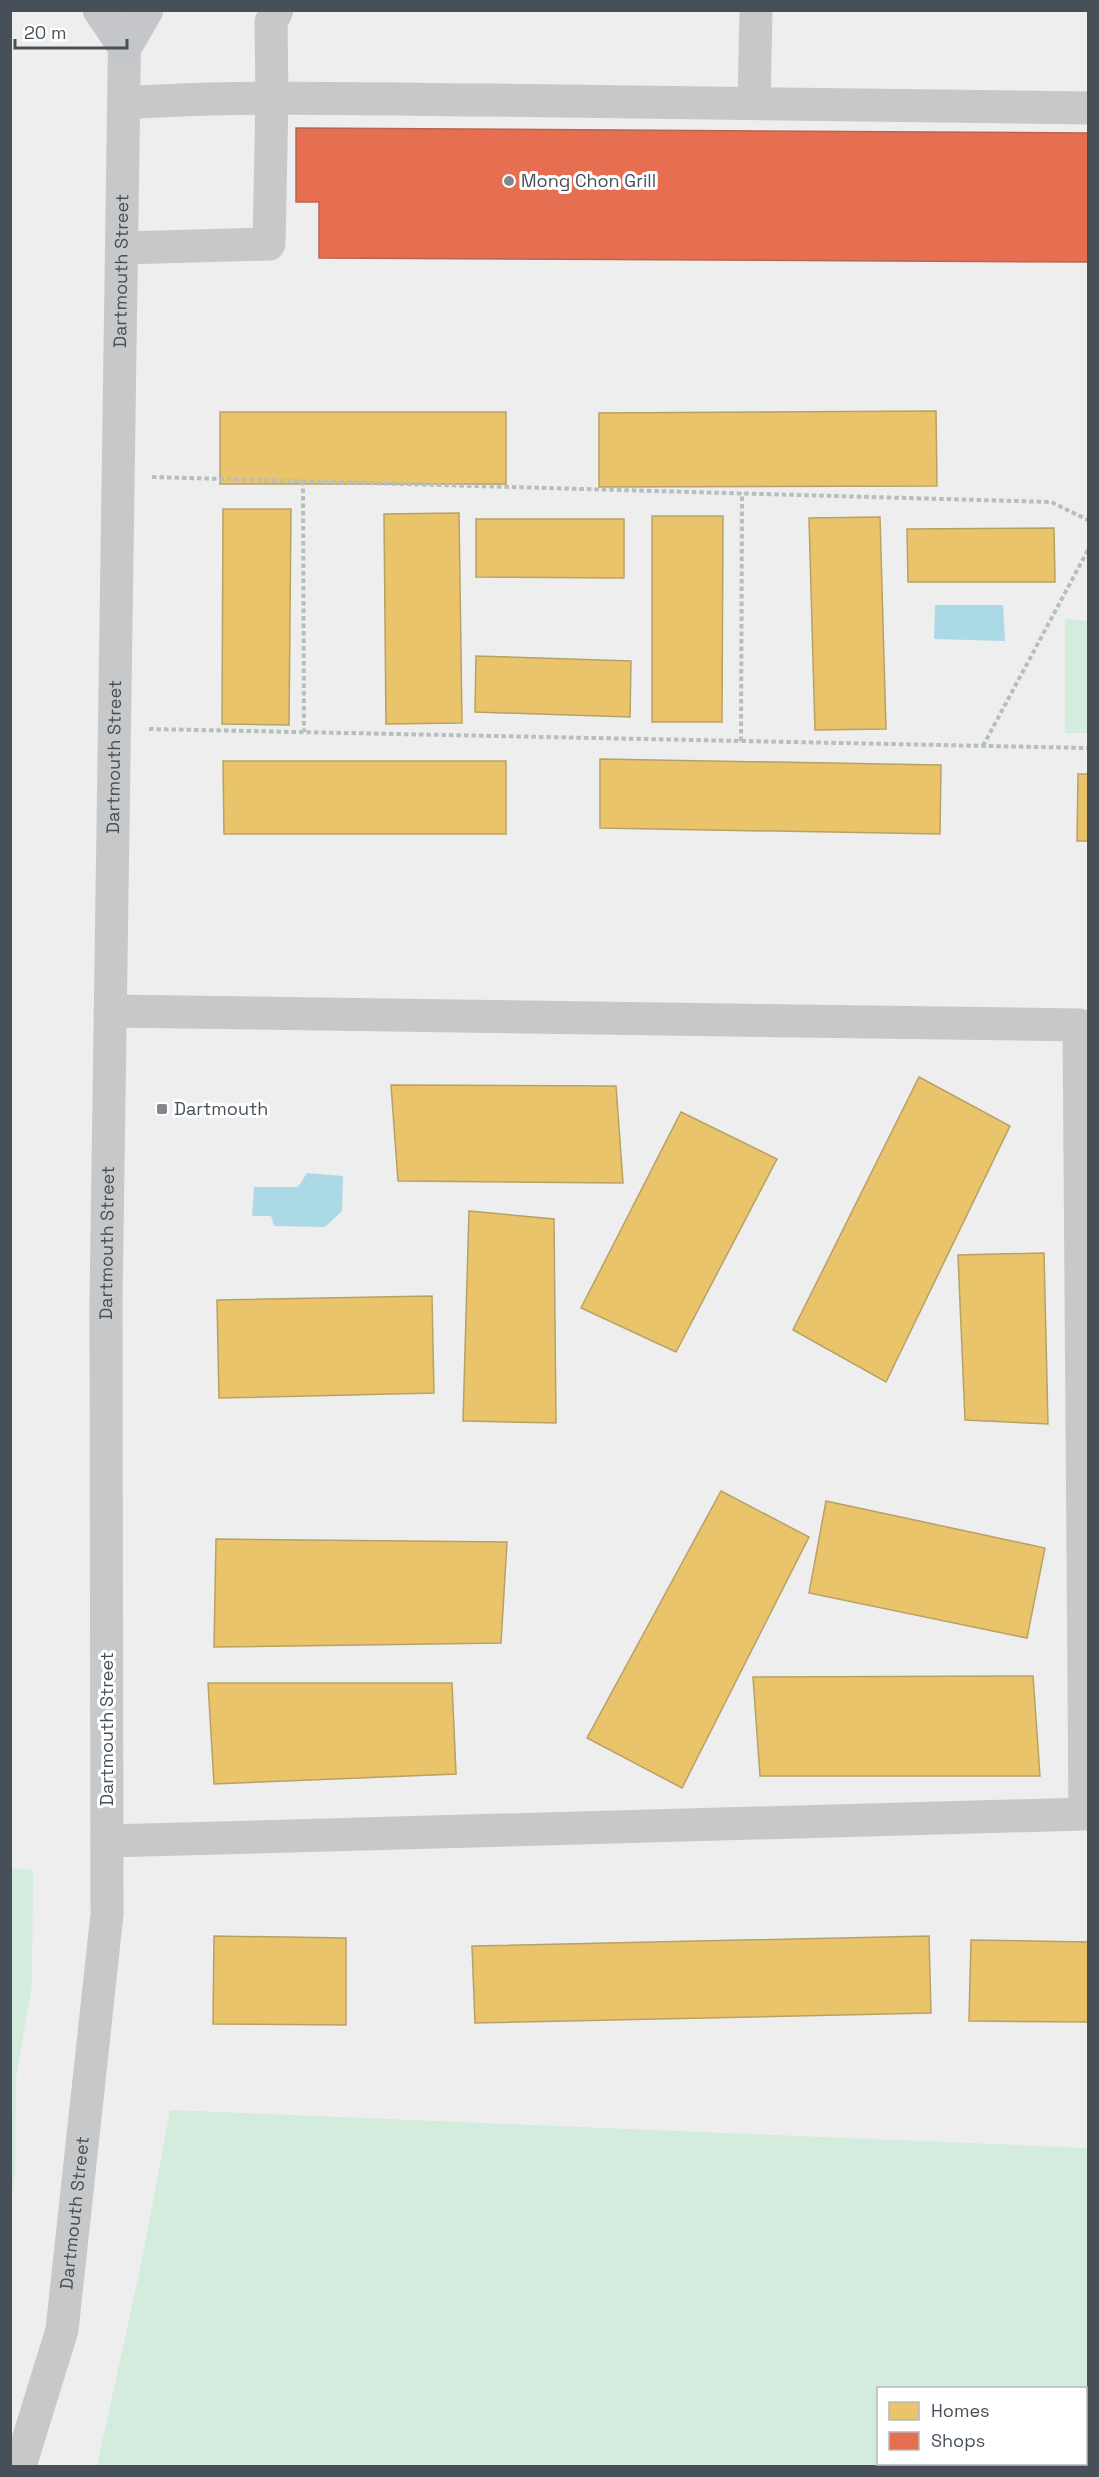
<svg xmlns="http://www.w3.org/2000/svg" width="1099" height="2477" font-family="'Space Grotesk',sans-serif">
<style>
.green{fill:#d4ecde;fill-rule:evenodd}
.water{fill:#acd9e6}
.homes{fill:#e9c46a;stroke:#b8a165;stroke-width:1.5}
.shops{fill:#e76f51;stroke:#b76653;stroke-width:1.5}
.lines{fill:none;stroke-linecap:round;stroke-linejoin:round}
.path{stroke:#b5bfbc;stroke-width:4;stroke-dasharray:4.5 3;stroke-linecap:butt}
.minor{stroke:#c6c8c9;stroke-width:33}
.major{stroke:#c4c6c9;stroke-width:33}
.poi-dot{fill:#81878c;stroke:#fff;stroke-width:2}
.labels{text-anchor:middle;stroke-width:6;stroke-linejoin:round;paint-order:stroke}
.poi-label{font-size:18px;fill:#475058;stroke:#fff;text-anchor:start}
.street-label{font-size:18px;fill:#475058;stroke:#fff}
</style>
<rect width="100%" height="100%" fill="#eee"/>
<g class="green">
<path d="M1065,619L1088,621V733H1065Z"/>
<path d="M11,1868L33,1870L32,1985L16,2078L15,2176L11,2204Z"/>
<path d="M170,2110L1088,2148V2466H97L142,2260ZM878,2388H1086V2464H878Z"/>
</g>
<g class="water">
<path d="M935,605H1003L1005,641L934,639Z"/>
<path d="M307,1173L343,1176L342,1211L325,1227L274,1226L271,1216H252L254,1187H298Z"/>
</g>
<g class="homes">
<path d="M936,411L937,486L599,487V413Z"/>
<rect x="220" y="412" width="286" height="72"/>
<path d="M223,509H291L289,725L222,724Z"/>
<path d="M459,513L462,723L386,724L384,514Z"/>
<path d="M652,516H723L722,722H652Z"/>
<path d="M880,517L886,729L815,730L809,518Z"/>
<path d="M476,519H624V578L476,577Z"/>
<path d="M1054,528L1055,582H908L907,529Z"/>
<path d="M476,656L631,661L630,717L475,712Z"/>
<path d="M600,759L941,765L940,834L600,828Z"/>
<path d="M223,761H506V834H224Z"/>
<path d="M1078,774H1088V841H1077Z"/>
<path d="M919,1077L1010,1126L886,1382L793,1330Z"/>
<path d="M391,1085L616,1086L623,1183L398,1181Z"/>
<path d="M681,1112L777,1159L676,1352L581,1308Z"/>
<path d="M469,1211L554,1219L556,1423L463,1421Z"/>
<path d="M1044,1253L1048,1424L965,1420L958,1255Z"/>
<path d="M432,1296L434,1393L219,1398L217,1300Z"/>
<path d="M721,1491L809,1537L682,1788L587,1738Z"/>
<path d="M826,1501L1045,1548L1027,1638L809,1593Z"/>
<path d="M216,1539L507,1542L501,1643L214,1647Z"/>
<path d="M1033,1676L1040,1776H760L753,1677Z"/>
<path d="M208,1683H452L456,1774L214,1784Z"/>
<path d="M214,1936L346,1938V2025L213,2024Z"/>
<path d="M929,1936L931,2013L475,2023L472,1946Z"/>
<path d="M971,1940L1088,1942V2022L969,2021Z"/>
</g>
<path class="shops" d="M296,128L1088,133V262L319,258V202H296Z"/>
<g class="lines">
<g class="path">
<path d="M152,477L1051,502L1088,520"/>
<path d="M303,481L304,732"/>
<path d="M149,729L1088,748"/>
<path d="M741,741L742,493"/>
<path d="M983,746L1088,550"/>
</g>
<g class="minor">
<path d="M754,102L756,10"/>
<path d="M124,103C245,95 366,99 487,100C688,102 888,105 1088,108"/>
<path d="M122,248L269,244L272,98L271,22L277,10"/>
<path d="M107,1841L1085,1814L1079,1025L110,1011"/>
<path id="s1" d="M20,2466L62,2330L107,1914L106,1303L125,10"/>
</g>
<path class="major" d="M99,10L125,48L147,10"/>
</g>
<g class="poi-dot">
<circle cx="509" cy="181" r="6"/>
<rect x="156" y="1103" width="12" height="12" rx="3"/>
</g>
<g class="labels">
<g class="poi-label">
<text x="521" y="187">Mong Chon Grill</text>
<text x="174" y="1115">Dartmouth</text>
</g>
<g class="street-label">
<text dy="6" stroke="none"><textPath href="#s1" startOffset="2204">Dartmouth Street</textPath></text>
<text dy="6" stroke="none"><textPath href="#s1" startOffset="1718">Dartmouth Street</textPath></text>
<text dy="6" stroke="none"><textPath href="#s1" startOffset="1232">Dartmouth Street</textPath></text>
<text transform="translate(107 1729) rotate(-90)" y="6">Dartmouth Street</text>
<text dy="6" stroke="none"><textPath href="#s1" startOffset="260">Dartmouth Street</textPath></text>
</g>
</g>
<rect width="1099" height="2477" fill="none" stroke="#475058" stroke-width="24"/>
<rect x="877" y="2387" width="210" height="78" fill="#ffffff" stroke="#b5b9bc" stroke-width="1.5"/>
<rect x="889" y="2402" width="30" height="18" fill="#e9c46a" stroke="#b5b9bc" stroke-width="1.5"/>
<text x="931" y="2417" font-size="18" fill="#475058">Homes</text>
<rect x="889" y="2432" width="30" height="18" fill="#e76f51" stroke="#b5b9bc" stroke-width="1.5"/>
<text x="931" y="2447" font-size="18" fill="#475058">Shops</text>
<path d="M15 39v9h112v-9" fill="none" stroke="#475058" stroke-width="3"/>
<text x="24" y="39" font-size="18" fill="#475058" stroke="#ffffff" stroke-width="4.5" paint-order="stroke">20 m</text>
</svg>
